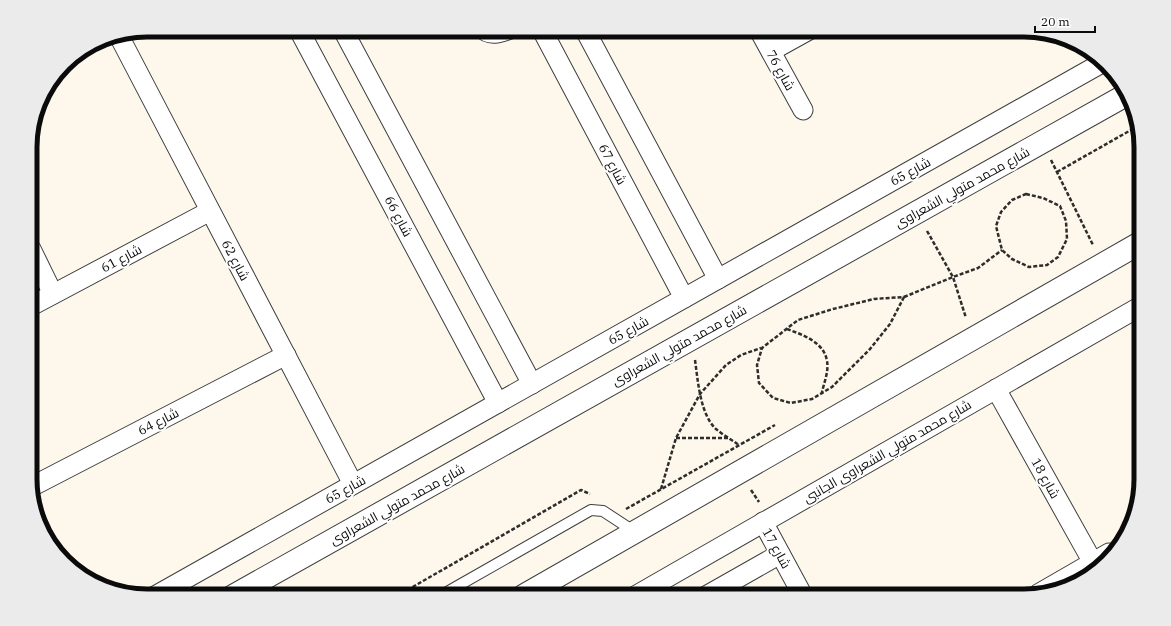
<svg xmlns="http://www.w3.org/2000/svg" width="1171" height="626" font-family="'IBM Plex Serif',Cairo,serif">
<style>
.lines{fill:none;stroke-linecap:round;stroke-linejoin:round}
.service-casing{stroke:#3e3e3e;stroke-width:12}
.minor-casing{stroke:#3e3e3e;stroke-width:21}
.tertiary-casing{stroke:#3e3e3e;stroke-width:24}
.path{stroke:#2d2d2d;stroke-width:2.5;stroke-dasharray:4 2;stroke-linecap:butt}
.service{stroke:#fff;stroke-width:10}
.minor{stroke:#fff;stroke-width:19}
.tertiary{stroke:#fff;stroke-width:22}
.labels{text-anchor:middle;stroke-width:4;stroke-linejoin:round;paint-order:stroke}
.street-label{font-size:13px;fill:#0b0b0b;stroke:#fff}
.rim{fill:none;stroke:#0b0b0b;stroke-width:5}
</style>
<rect width="100%" height="100%" fill="#fdf8eb"/>
<g class="lines">
<g class="service-casing">
<g id="service">
<path d="M477,30C490,44 504,36 520,30"/>
<path d="M440,596L591,510L603,511L635,532"/>
</g>
</g>
<g class="minor-casing">
<g id="minor">
<path d="M299,30L498,403"/>
<path d="M343,30L532,384"/>
<path d="M542,30L684,298"/>
<path d="M585,30L718,279"/>
<path d="M759,30L803,110"/>
<path d="M119,36L353,484"/>
<path d="M771,51L809,30"/>
<path d="M31,249L53,294"/>
<path d="M31,306L210,211"/>
<path d="M996,389L1096,568"/>
<path d="M31,487L286,355"/>
<path d="M763,522L803,596"/>
<path d="M1038,594L1109,553"/>
<path d="M155,596L1100,64"/>
<path d="M635,596L1141,306"/>
<path d="M706,596L780,554"/>
</g>
</g>
<g class="tertiary-casing">
<g id="tertiary">
<path d="M233,596L1126,95"/>
<path d="M523,596L1140,243"/>
</g>
</g>
<g class="path">
<path d="M1051,160L1093,245"/>
<path d="M1057,172L1138,126"/>
<path d="M1026,194L1043,198L1060,206L1066,221L1067,239L1058,257L1047,265L1029,267L1012,259L1002,250L996,226L1001,212L1012,200Z"/>
<path d="M927,231L953,277L966,318"/>
<path d="M904,297L890,324L870,349L832,387L812,399L791,403L773,398L759,383L757,365L762,348L798,320L833,309L874,299Z"/>
<path d="M904,297L953,277L978,268L1002,250"/>
<path d="M787,329C803,335 824,342 827,361C829,371 824,383 822,392"/>
<path d="M695,360C698,381 700,414 716,429C723,435 732,440 739,445"/>
<path d="M676,438H729"/>
<path d="M661,489L676,438L700,394L726,365L741,355L761,348"/>
<path d="M751,490L759,502"/>
<path d="M626,509L775,425"/>
<path d="M397,596L581,490L590,494"/>
</g>
<use href="#service" class="service"/>
<use href="#minor" class="minor"/>
<use href="#tertiary" class="tertiary"/>
</g>
<g class="labels">
<g class="street-label">
<text transform="translate(781 70) rotate(61)" y="5">شارع 76</text>
<text transform="translate(613 164) rotate(62)" y="5">شارع 67</text>
<text transform="translate(910 171) rotate(-29)" y="5">شارع 65</text>
<text transform="translate(962 187) rotate(-29)" y="5">شارع محمد متولي الشعراوى</text>
<text transform="translate(399 216) rotate(62)" y="5">شارع 66</text>
<text transform="translate(121 258) rotate(-28)" y="5">شارع 61</text>
<text transform="translate(236 260) rotate(62)" y="5">شارع 62</text>
<text transform="translate(628 330) rotate(-29)" y="5">شارع 65</text>
<text transform="translate(679 345) rotate(-29)" y="5">شارع محمد متولي الشعراوى</text>
<text transform="translate(158 421) rotate(-27)" y="5">شارع 64</text>
<text transform="translate(887 451) rotate(-30)" y="5">شارع محمد متولي الشعراوى الجانبى</text>
<text transform="translate(1046 478) rotate(61)" y="5">شارع 18</text>
<text transform="translate(345 489) rotate(-29)" y="5">شارع 65</text>
<text transform="translate(397 504) rotate(-29)" y="5">شارع محمد متولي الشعراوى</text>
<text transform="translate(777 548) rotate(61)" y="5">شارع 17</text>
</g>
</g>
<path d="M0 0H1171V626H0ZM147 37H1024A110 110 0 0 1 1134 147V479A110 110 0 0 1 1024 589H147A110 110 0 0 1 37 479V147A110 110 0 0 1 147 37Z" fill="#ebebeb" fill-rule="evenodd"/>
<path class="rim" d="M147 37H1024A110 110 0 0 1 1134 147V479A110 110 0 0 1 1024 589H147A110 110 0 0 1 37 479V147A110 110 0 0 1 147 37Z"/>
<path d="M1035 26v6h60v-6" fill="none" stroke="#0b0b0b" stroke-width="2"/>
<text x="1041" y="26" font-size="12" fill="#0b0b0b" stroke="#ffffff" stroke-width="3" paint-order="stroke">20 m</text>
</svg>
